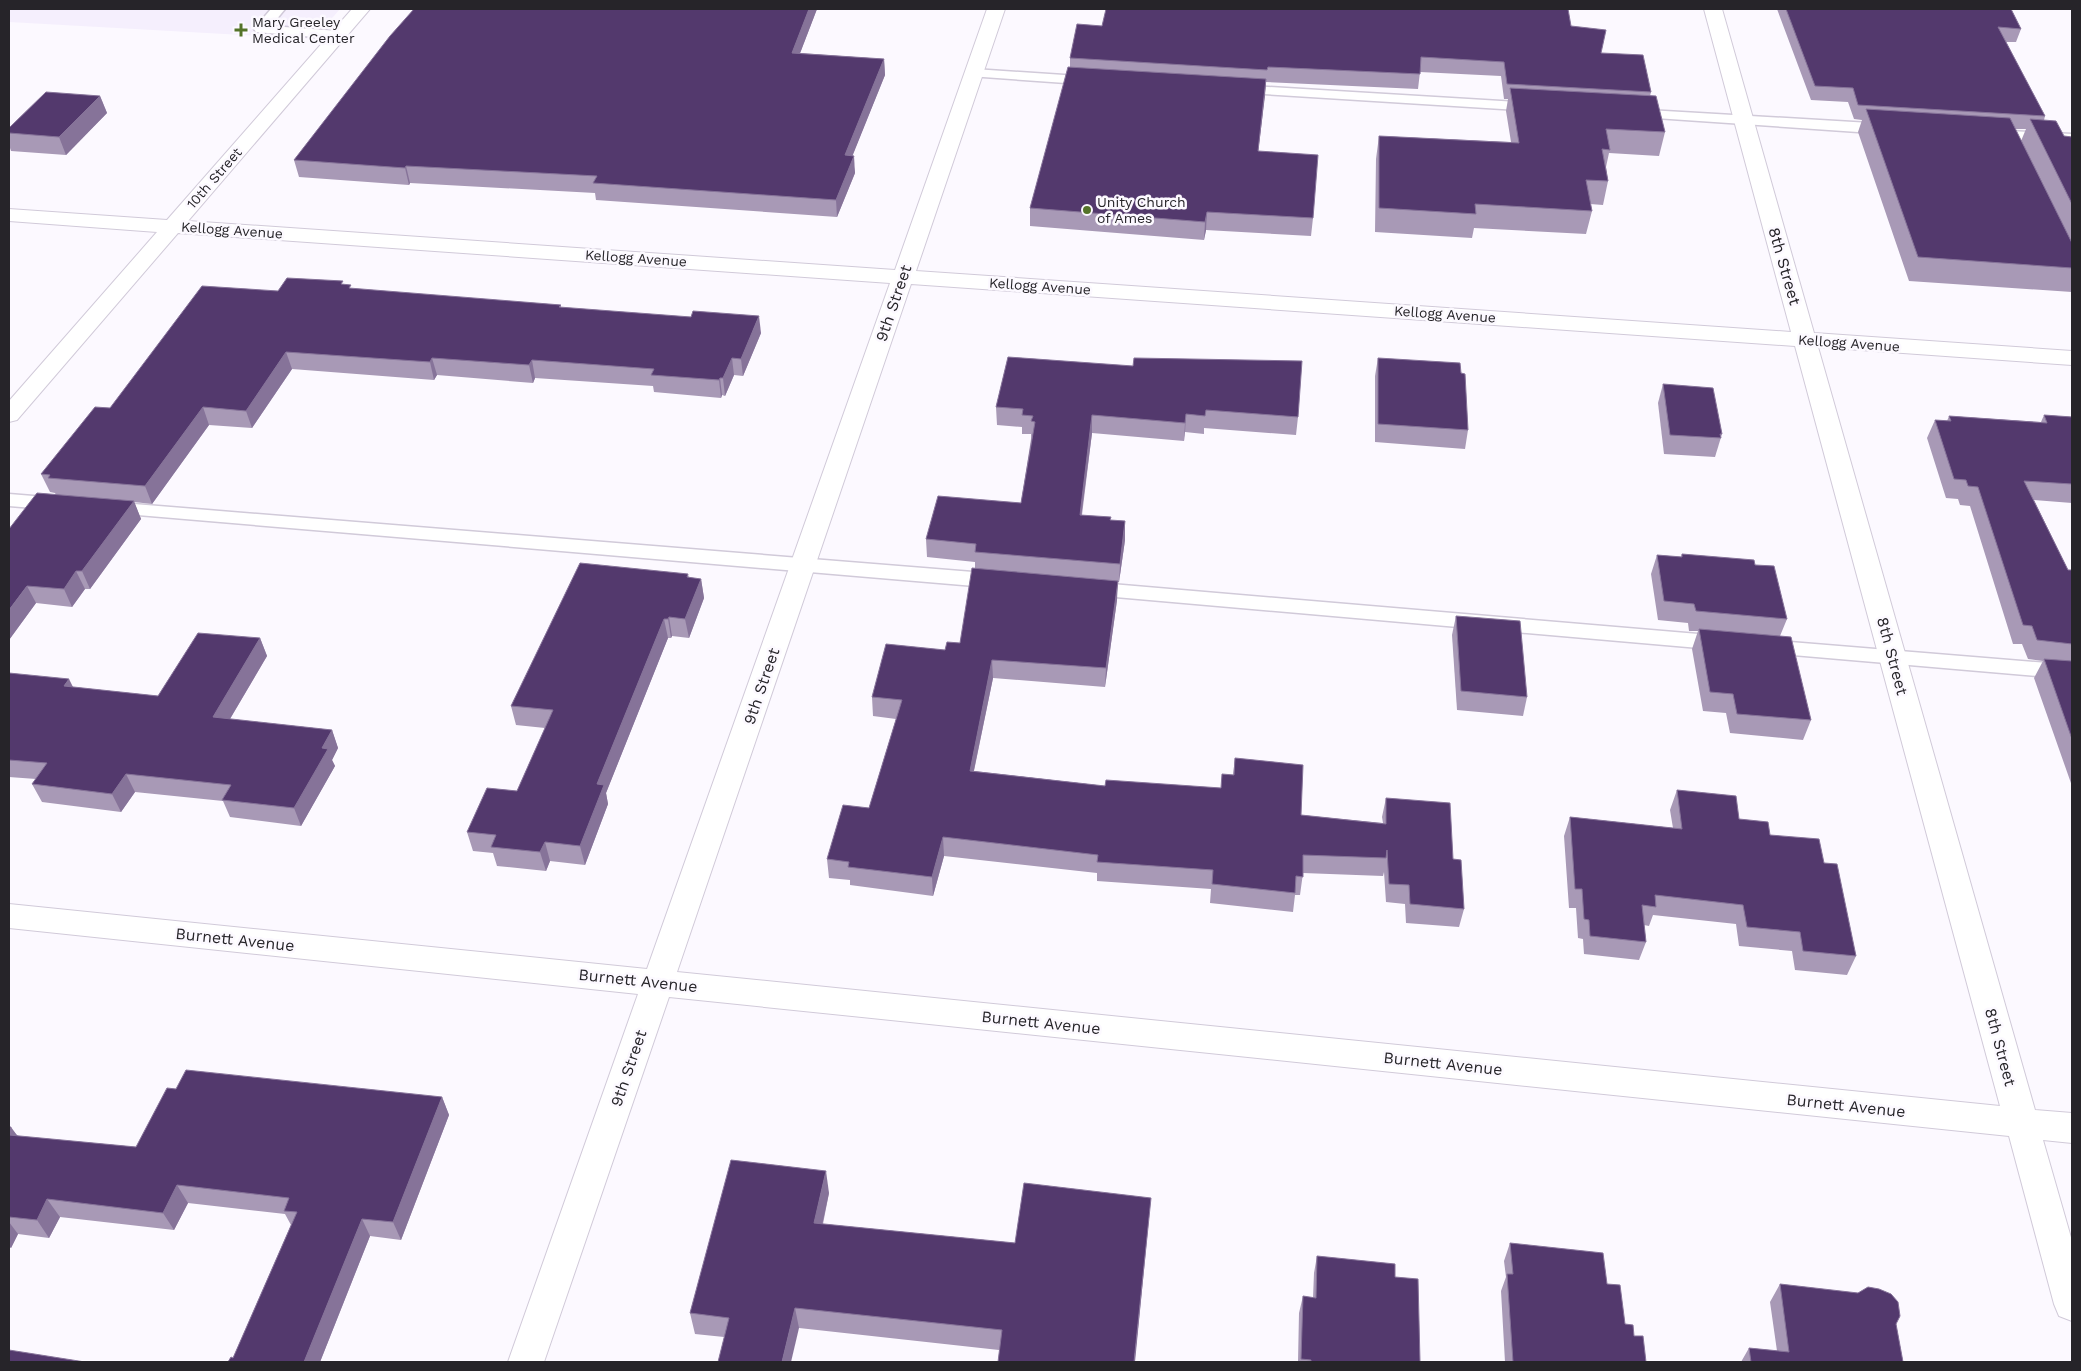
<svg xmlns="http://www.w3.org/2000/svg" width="2081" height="1371" font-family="'Work Sans',sans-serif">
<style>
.built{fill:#f5effd}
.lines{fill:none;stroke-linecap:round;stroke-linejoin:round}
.lane-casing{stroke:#d1cad9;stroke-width:3}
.street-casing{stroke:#d1cad9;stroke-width:2}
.lane{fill:#fff;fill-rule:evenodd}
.street{fill:#fff;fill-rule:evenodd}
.wall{fill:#a899b6;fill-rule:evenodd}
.shaded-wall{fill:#867399}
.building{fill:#53396d;stroke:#867399}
.poi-dot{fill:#547329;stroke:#fcf9ff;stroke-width:2}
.labels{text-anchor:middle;stroke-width:5;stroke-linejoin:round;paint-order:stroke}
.far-poi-label{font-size:14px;fill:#262429;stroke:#fcf9ff;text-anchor:start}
.far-street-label{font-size:14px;fill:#262429;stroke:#fcf9ff}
.street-label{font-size:16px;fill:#262429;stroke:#fcf9ff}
</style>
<rect width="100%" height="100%" fill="#fcf9ff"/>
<path class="built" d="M9,9H340L314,39L9,22Z"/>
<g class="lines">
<g class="lane-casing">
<g id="lane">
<path d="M271,9H285L271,26L338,31L343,32L345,35L343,38L338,39L256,32L254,29Z"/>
<path d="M974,69L1094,77L1099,78L1101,81L1099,84L1094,85L969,76L967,73L969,70Z"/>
<path d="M1236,85L1535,103L1540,104L1542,107L1540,110L1535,111L1231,92L1229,89L1231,86Z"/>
<path d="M1631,109L1887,124L1892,126L1895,129L1892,132L1887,134L1626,116L1624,113L1626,110Z"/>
<path d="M1990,130L2072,134V144L1985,138L1982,135L1985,132Z"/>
<path d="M9,494L58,498L65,500L68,504L65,508L58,510L9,506Z"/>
<path d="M109,502L998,574L1005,576L1008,581L1005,586L998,588L102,512L99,508L102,504Z"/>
<path d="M1088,582L1722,636L1729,638L1732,643L1729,648L1722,650L1081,594L1078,589L1081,584Z"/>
<path d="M1765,640L2072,665V679L1758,652L1755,647L1758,642Z"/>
</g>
</g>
<g class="street-casing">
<path id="street" d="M352,9H370L188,221L895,270L987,9H1005L916,271L1791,332L1704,9H1722L1814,333L2072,351V365L1818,347L2035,1110L2072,1113V1143L2043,1140L2072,1241V1321L2059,1316L2054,1304L2009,1136L669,997L544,1362H508L638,994L9,928V904L647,969L890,283L178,233L17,420L9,422V401L157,232L9,221V209L167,220ZM911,284L1795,346L2000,1106L677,972Z"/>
</g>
<use href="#lane" class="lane"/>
<use href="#street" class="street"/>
</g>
<g class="wall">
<path d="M414,9H817L800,53L884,59L885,75L852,156L855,173L837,217L596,200L595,193L410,183L409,185L299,177L294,160Z"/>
<path d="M1777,9H2011L2021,29L2016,42H2006L2045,116L2044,120L2064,136L2072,137V292L1909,281L1858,132L1862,120L1854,119L1848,102L1811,100ZM2015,129H2026L2021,141Z"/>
<path d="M1102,26H1571L1601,53L1651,92L1650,96L1665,132L1659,156L1609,153L1606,167L1608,181L1603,205L1590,204L1592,211L1586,234L1474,228L1472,238L1375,232L1376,159L1379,136L1511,142L1506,111L1508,99H1504L1501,76L1420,72L1418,89L1266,82L1258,151L1313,218L1311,236L1206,230L1204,240L1030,226V208L1070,67V58Z"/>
<path d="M100,96L107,113L66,155L11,151L9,145V128Z"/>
<path d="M343,284L352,289L561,305V308L761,333L743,376L734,375L725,396L722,395L721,398L654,392L653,386L535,378L533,383L437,375L434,380L292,369L252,428L209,425L152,504L134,502L141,519L90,589H85L72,607L36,603L9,640L56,495L55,493L50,492L41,474L110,408L278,291Z"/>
<path d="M1008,357L1298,417L1296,435L1204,428V434L1185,432L1184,441L1092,433L1082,515L1111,520L1125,521V540L1119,582H1117V600L1105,687L993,678L974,771L1105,786L1221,788L1233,775L1235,758L1301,815L1383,823L1382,817L1386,798L1453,859L1464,909L1459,927L1406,923L1405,904L1386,902L1384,872L1383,876L1303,873L1300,895H1295L1293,912L1210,903L1211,889L1097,881V873L944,856L933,896L850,885V880L829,878L827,859L869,808L896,719L873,716L872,697L945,650L960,643L975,569V562L927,557L926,539L1021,503L1031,439V434H1022V427L997,425L996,407Z"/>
<path d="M1378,358L1468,430L1465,449L1375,442V376Z"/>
<path d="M1663,384L1722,434L1715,457L1664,454L1658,403Z"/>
<path d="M2044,415L2072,417V503L2034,500L2068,570H2072V786L2034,678L2043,661L2028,659L2022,644H2013L1970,506L1960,505L1958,499L1946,498L1927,438L1935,420L1947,421L1949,416L2041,422Z"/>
<path d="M1682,554L1755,565L1787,619L1780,636L1811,720L1803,740L1730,733L1726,713L1703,711L1692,649L1698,631H1689L1688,623L1658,620L1651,574L1657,555L1681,557Z"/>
<path d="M688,574L689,578L701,579L704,598L689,638L672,636L671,638H668L606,793L608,804L585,865L550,861L546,871L497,866L493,853L473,851L467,832L517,791L545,728L516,725L511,706Z"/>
<path d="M1456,616L1527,697L1523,716L1457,710L1452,635Z"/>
<path d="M260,638L267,656L230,719L332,730L338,748L332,760L335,766L301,826L230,817L223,801L135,792L121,812L42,802L32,784L36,779L9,777V673L73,687L158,696Z"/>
<path d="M1677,790L1770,835L1824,863L1856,956L1847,975L1795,970L1792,951L1739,946L1736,924L1653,915L1649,926L1644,925L1646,942L1639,960L1584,954L1583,939L1578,938L1576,908H1569L1564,836L1570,817L1673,828L1670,810Z"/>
<path d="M176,1089L442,1097L449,1115L401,1240L370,1236L320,1362H228L233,1358L291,1225L285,1214L188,1203L174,1230L60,1217L49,1238L18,1234L11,1248L9,1247V1127L18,1136L136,1147Z"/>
<path d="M829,1193L823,1224L1015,1243L1149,1219L999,1350L799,1328L724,1337L695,1334L690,1313Z"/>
<path d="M1510,1243L1607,1284L1625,1324L1634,1336L1646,1362H1505L1501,1291L1506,1277L1504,1261Z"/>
<path d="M1317,1256L1395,1277L1420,1362H1298L1299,1313L1303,1296L1313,1298L1314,1273Z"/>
<path d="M1780,1284L1896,1324L1903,1362H1741L1749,1348L1777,1351L1770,1302Z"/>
</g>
<g class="shaded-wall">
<path d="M809,9H817L794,69L792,53Z"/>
<path d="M884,59L885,75L846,172L845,155Z"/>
<path d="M1266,79L1265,96L1256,169Z"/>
<path d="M100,96L107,113L66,155L59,137Z"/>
<path d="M854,156L855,173L837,217L836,200Z"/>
<path d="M406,166L410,183L409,185L405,168Z"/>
<path d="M1207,212L1206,230L1204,240L1205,222Z"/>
<path d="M759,316L761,333L743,376L741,359Z"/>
<path d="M286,352L292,369L252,428L246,411Z"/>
<path d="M432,358L437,375L434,380L430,362Z"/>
<path d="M732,358L734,375L725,396L723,378Z"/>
<path d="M532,360L535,378L533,383L529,365Z"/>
<path d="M720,378L722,395L721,398L719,380Z"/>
<path d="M203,407L209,425L152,504L145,486Z"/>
<path d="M1186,414L1185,432L1184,441L1185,423Z"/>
<path d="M1092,415V433L1079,533L1080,515Z"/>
<path d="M134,501L141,519L90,589L82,571Z"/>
<path d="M1125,521V540L1119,582L1120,564Z"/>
<path d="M76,571L85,589L72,607L64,589Z"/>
<path d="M701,579L704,598L689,638L685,619Z"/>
<path d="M1118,581L1117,600L1105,687L1106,668Z"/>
<path d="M27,586L36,603L9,640V610Z"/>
<path d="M669,617L672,636L671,638L668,619Z"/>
<path d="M664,619L668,638L606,793L608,804L585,865L580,846L597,784Z"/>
<path d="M260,638L267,656L221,734L213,717Z"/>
<path d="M992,660L993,678L970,789V771Z"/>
<path d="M69,679L78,697L64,686Z"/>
<path d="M332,730L338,748L332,760L335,766L301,826L294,808L322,748Z"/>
<path d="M126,774L135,792L121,812L112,794Z"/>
<path d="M943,837L944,856L933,896L932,877Z"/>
<path d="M545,842L550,861L546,871L540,852Z"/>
<path d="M442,1097L449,1115L401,1240L393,1222Z"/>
<path d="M11,1127L24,1145L9,1137V1133Z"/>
<path d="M826,1171L829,1193L818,1244L814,1223Z"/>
<path d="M177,1185L188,1203L174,1230L163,1213Z"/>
<path d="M1151,1198L1135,1362H1134Z"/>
<path d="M47,1199L60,1217L49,1238L37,1220Z"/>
<path d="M362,1219L370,1236L320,1362H304Z"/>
<path d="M9,1222L18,1234L11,1248L9,1245Z"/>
<path d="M795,1308L799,1328L791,1362H782Z"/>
</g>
<g class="building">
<path d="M414,9H809L792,53L884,59L845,155L854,156L836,200L593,183L597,176L406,166L405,168L294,160L390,36Z"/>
<path d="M1106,9H1568L1571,26L1606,30L1601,53L1643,55L1651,92L1507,84L1504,62L1421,57L1420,74L1268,67L1267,70L1070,58L1077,24L1102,26Z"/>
<path d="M1786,9H2011L2021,29L1998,27L2045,116L1858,105L1853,88L1815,86Z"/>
<path d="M1068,67L1266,79L1258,151L1318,155L1313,218L1207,212L1205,222L1030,208Z"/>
<path d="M1510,88L1656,96L1665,132L1606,129L1610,150L1602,149L1608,181L1586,180L1592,211L1475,204L1476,214L1379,208V136L1519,143Z"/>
<path d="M46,92L100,96L59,137L9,133V128Z"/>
<path d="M1866,109L2010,118L2072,243V268L1918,257Z"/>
<path d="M2030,119L2056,121L2064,136L2072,137V204Z"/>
<path d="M287,278L343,281L341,284L351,285L349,288L561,305L559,307L691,317L693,311L759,316L741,359L732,358L723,378H720L719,380L651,375L654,369L532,360L529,365L432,358L430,362L286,352L246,411L203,407L145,486L48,478L50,475L41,474L95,407L110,408L202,286L278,291Z"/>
<path d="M1008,357L1133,366L1134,358L1302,361L1298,417L1206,410L1205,416L1186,414L1185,423L1092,415L1080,515L1111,517L1110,520L1125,521L1120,564L975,552L976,544L926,539L938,496L1021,503L1035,422L1031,421L1033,416L1022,415L1023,409L996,407Z"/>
<path d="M1378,358L1460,363L1461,373L1465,374L1468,430L1378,424Z"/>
<path d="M1663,384L1713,388L1722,434H1720L1721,438L1670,435Z"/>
<path d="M2044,415L2072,417V484L2024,481L2068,570H2072V644L2037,640L2032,626L2023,625L1978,487L1968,486L1966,480L1954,479L1935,420L1951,421L1949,416L2047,423Z"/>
<path d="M37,493L134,501L82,571H76L64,589L27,586L9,610V529Z"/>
<path d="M1682,554L1754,560L1755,565L1774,566L1787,619L1696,611L1694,604L1664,601L1657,555L1682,557Z"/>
<path d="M580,563L688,574L687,577L701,579L685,619L669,617L668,619H664L597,784L604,785L580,846L545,842L540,852L491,847L496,835L467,832L487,788L517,791L553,710L511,706Z"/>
<path d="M972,568L1118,581L1106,668L992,660L970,771L1105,786L1106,780L1221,788L1222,774L1234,775L1235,758L1303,765L1301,815L1386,824V798L1450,803L1453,859L1461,860L1464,909L1410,904L1409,885L1389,884L1387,850L1386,858L1303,855V877L1296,876L1295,893L1212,884L1213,870L1097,862L1098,855L943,837L932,877L848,867L849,862L827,859L843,805L869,808L902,700L872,697L886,644L945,650L947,642L960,643Z"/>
<path d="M1456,616L1520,621L1527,697L1461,691Z"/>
<path d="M1699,629L1791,637L1811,720L1737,714L1733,694L1710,692Z"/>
<path d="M198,633L260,638L213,717L332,730L322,748L328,749L294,808L222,800L231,785L126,774L112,794L32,784L47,763L9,760V673L69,679L64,686L158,696Z"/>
<path d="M2044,659L2072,661V739Z"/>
<path d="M1677,790L1736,796L1739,819L1768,822L1770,835L1819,839L1824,863L1837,864L1856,956L1803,951L1800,932L1747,927L1743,905L1655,895L1656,907L1642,905L1646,942L1590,936L1589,920L1584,919L1582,889H1575L1570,817L1682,829Z"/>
<path d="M186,1070L442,1097L393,1222L362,1219L304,1362H228L231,1357L233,1358L297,1212L284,1211L289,1198L177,1185L163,1213L47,1199L37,1220L9,1217V1135L136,1147L167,1088L176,1089Z"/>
<path d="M9,1127H11L9,1133Z"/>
<path d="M731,1160L826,1171L814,1223L1015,1243L1024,1183L1151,1198L1134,1362H998L1002,1330L795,1308L782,1362H718L729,1318L690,1313Z"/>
<path d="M1510,1243L1603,1253L1607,1284L1620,1285L1625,1324L1633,1325L1634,1336H1643L1646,1362H1513L1507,1274H1513Z"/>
<path d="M1317,1256L1395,1264V1277L1418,1279L1420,1362H1311V1360L1301,1359L1303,1296L1316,1298Z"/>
<path d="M1780,1284L1858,1293L1868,1287L1879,1289L1891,1294L1898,1302L1900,1316L1896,1324L1903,1362H1751L1749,1348L1789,1352Z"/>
<path d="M9,1350L85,1362H9Z"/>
</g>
<g class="poi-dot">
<path d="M238.5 22.5h5v5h5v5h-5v5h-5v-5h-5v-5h5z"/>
<circle cx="1087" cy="210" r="5"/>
</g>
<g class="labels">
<g class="far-poi-label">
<text x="252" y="27">Mary Greeley<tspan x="252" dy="16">Medical Center</tspan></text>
<text x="1097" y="207">Unity Church<tspan x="1097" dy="16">of Ames</tspan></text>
</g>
<g class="far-street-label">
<text transform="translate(214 178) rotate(-49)" y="5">10th Street</text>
<text transform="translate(232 230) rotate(4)" y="5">Kellogg Avenue</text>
<text transform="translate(636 258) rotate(4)" y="5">Kellogg Avenue</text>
<text transform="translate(1040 286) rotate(4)" y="5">Kellogg Avenue</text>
<text transform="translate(1445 314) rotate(4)" y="5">Kellogg Avenue</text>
<text transform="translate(1849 343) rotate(4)" y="5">Kellogg Avenue</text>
</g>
<g class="street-label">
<text transform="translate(1785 266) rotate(74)" y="6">8th Street</text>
<text transform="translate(893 303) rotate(-71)" y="6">9th Street</text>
<text transform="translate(1893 656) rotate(75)" y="6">8th Street</text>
<text transform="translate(761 686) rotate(-71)" y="6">9th Street</text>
<text transform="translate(235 939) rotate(6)" y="6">Burnett Avenue</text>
<text transform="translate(638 980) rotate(6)" y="6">Burnett Avenue</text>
<text transform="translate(1041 1022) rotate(6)" y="6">Burnett Avenue</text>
<text transform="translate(2001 1047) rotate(75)" y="6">8th Street</text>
<text transform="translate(1443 1063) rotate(6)" y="6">Burnett Avenue</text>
<text transform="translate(628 1068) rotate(-71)" y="6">9th Street</text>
<text transform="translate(1846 1105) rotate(6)" y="6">Burnett Avenue</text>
</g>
</g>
<rect width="2081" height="1371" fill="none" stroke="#262429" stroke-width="20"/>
</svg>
